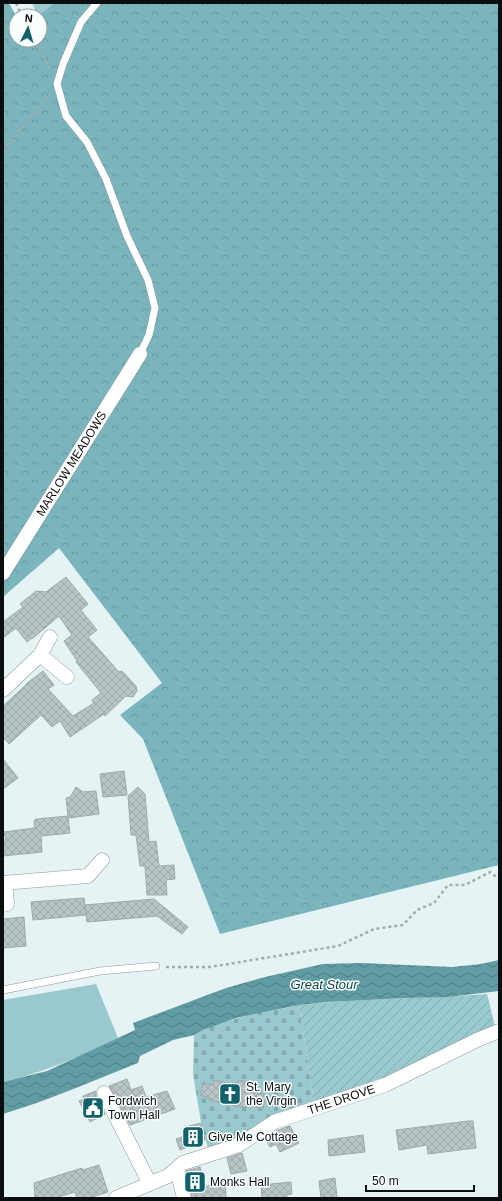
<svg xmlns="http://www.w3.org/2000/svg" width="502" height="1201" font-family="Arial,sans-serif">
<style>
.grass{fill:#99c9cf}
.forest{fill:url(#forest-crowns)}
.cemetery{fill:url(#cemetery-stones)}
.garden{fill:url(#garden-furrows)}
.water{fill:url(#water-waves)}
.building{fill:url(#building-cross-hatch);stroke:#9da9aa}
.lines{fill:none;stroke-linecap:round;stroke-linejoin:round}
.service-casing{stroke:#8d989a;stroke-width:8}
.minor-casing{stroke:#8d989a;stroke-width:15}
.path{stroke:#a2acad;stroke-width:2.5;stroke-dasharray:3 3;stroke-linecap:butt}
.service{stroke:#fff;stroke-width:7}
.minor{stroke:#fff;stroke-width:14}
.labels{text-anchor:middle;stroke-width:3;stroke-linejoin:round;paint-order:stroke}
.street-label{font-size:12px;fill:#0a0e0e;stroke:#f9feff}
.poi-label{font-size:12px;fill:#0a0e0e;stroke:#f9feff;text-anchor:start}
.water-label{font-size:13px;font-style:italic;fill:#053f45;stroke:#f9feff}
</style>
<defs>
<pattern id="forest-crowns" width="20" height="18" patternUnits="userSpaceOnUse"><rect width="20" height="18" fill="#7ab5bd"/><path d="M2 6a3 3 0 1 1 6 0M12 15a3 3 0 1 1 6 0" fill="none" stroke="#689aa1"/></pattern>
<pattern id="cemetery-stones" width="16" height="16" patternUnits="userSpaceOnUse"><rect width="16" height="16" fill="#99c9cf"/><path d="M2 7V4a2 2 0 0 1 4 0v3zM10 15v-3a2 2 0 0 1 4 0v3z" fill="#82abb1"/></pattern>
<pattern id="garden-furrows" width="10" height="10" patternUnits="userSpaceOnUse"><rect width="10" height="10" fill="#99c9cf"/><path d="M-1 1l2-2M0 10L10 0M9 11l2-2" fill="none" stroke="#82abb1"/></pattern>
<pattern id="water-waves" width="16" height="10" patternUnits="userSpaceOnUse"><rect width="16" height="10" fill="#619ca4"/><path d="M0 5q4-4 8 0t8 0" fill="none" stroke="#4e7e84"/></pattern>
<pattern id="building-cross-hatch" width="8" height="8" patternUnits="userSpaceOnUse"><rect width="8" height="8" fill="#b8c4c6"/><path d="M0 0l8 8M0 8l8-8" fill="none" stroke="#9da7a9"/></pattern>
</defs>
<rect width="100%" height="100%" fill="#e6f3f4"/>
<g class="grass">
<path d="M32,3H54L38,16Z"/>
<path d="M96,984L118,1038C81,1056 43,1073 3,1082V1000Z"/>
</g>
<path class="forest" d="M3,3H9L16,16V40H40V16H38L54,3H499V865L220,934L143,739L120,715L162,683L59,548L3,597Z"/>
<path class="cemetery" d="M299,1005L314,1102L237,1141L208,1148L201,1123L193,1074L194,1035C225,1017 264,1013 299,1005Z"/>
<path class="garden" d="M487,994L495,1026L388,1076L314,1102L299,1005C361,998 424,999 487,994Z"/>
<path class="water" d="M499,960V991L447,997L406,998L327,1002L299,1005L236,1018L203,1030L194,1035L173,1040L140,1056L138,1063C93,1081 49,1100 3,1114V1082L47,1071L135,1030L133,1023L226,988L265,977L323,964L362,963L452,967L481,964Z"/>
<g class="building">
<path d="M66,577L88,604L81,610L97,630L88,637L119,672L122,671L136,686L137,691L133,697L126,696L105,716L104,714L70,737L60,721L52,727L41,715L9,744L3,737V706L27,684H26L43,671L54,685L48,689L73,716L94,703L92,700L101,693L76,662L77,661L64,641L72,635L59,616L32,639V638L27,642L16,628L3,638V622L23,607L20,604L36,591L46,592Z"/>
<path d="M3,759L18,778L3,789Z"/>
<path d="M124,771L127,795L103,797L100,774Z"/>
<path d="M76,787L83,792L96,791L99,814L68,818L70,833L41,836L42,852L3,856V840H6L4,832L35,828L34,821L36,819L68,816L66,798L70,797Z"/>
<path d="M138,787L145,794L149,842L156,841L159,866L174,865L175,879L166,880L167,895H147L145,866H140L136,835H131L128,796Z"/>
<path d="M84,898L86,915L33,920L31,902Z"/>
<path d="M154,899L188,927L182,934L157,916L87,922L85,905Z"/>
<path d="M24,917L26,946L3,948V919Z"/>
<path d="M127,1079L131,1090L142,1086L146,1097L167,1091L175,1109L130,1125L109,1086Z"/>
<path d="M214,1080L237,1085L238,1080L257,1084L255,1093L266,1095L263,1109L247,1105L246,1108L209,1100L210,1098L200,1095L203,1083L213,1085Z"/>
<path d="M96,1091V1097L105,1114L90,1122L79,1101L84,1099L83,1096Z"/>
<path d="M468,1121H473L476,1148L428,1154L427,1145L399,1150L396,1130Z"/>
<path d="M201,1123L205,1140L180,1150L176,1139L188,1135L185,1127Z"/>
<path d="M290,1126L299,1143L280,1152L276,1144L270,1147L265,1138L278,1130Z"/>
<path d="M363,1135L365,1152L329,1156L328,1140Z"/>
<path d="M242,1153L247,1171L231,1174L227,1158Z"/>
<path d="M99,1165L108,1192L89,1198H77L75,1192L55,1198H35L34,1183L82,1168L83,1170Z"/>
<path d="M200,1167L206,1187L225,1179L226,1198H192L186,1171Z"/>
<path d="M335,1178L337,1198H321L319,1181Z"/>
<path d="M291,1182L292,1194L287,1195V1198H262L261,1185Z"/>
</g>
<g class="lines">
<g class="service-casing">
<g id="service">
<path d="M97,3L81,22L63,64L57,84L66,116L87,142L106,179L127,236L148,280L155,308L149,335L140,354"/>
<path d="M3,990L100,971L156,966"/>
</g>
</g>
<g class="minor-casing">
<g id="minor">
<path id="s1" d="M3,573L140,354"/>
<path d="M40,655L67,677"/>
<path d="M3,690L40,655L50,637"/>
<path d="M3,883L88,876L102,860"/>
<path d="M5,883L7,904"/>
<path d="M104,1093L150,1184"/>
<path d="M177,1169L184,1198"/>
<path id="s2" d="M116,1198L168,1176L183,1163L239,1145L274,1122L385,1085L477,1040L499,1031"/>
</g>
</g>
<g class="path">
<path d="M16,3L22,16"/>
<path d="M35,40L50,70"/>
<path d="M3,151L49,94"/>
<path d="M166,967H210L338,946L374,929L403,925L417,910L434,903L448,885H465L490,872L499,879"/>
</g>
<use href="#service" class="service"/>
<use href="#minor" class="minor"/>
</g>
<defs>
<g id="church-square" transform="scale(1.15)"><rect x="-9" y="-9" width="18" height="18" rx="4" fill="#12616a" stroke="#f9feff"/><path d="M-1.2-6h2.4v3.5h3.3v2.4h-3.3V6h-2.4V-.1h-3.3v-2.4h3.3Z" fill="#fff"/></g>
<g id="civic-square" transform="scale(1.15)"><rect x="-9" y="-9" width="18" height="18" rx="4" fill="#12616a" stroke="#f9feff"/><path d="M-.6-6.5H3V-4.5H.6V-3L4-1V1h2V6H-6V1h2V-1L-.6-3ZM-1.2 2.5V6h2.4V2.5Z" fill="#fff"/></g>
<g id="building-square" transform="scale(1.15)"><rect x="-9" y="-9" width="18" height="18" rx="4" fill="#12616a" stroke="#f9feff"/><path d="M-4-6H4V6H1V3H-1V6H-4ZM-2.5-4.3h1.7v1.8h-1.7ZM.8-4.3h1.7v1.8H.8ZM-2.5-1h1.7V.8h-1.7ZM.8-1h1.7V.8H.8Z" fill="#fff"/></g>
</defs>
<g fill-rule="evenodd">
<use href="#church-square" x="230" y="1094"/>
<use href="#civic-square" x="93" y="1108"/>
<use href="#building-square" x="193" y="1137"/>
<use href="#building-square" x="195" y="1182"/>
</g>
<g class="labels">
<g class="street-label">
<text dy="4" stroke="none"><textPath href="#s1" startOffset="129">MARLOW MEADOWS</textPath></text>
<text dy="4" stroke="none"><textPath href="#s2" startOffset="248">THE DROVE</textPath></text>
</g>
<g class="poi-label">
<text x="246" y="1091">St. Mary<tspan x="246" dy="14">the Virgin</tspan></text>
<text x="108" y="1105">Fordwich<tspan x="108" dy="14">Town Hall</tspan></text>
<text x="208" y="1141">Give Me Cottage</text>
<text x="210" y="1186">Monks Hall</text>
</g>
<g class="water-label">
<text x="324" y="989">Great Stour</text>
</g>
</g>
<rect width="502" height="1201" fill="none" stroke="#0a0e0e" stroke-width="8"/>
<g transform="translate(28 28) rotate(5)"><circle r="19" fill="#f9feff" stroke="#999e9f"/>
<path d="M0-3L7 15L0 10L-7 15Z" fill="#12616a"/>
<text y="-6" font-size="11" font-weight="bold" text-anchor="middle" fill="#0a0e0e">N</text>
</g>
<path d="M366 1185v6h108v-6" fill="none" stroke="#0a0e0e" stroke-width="2"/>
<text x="372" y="1185" font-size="12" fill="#0a0e0e" stroke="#f9feff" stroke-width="3" paint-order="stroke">50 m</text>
</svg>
